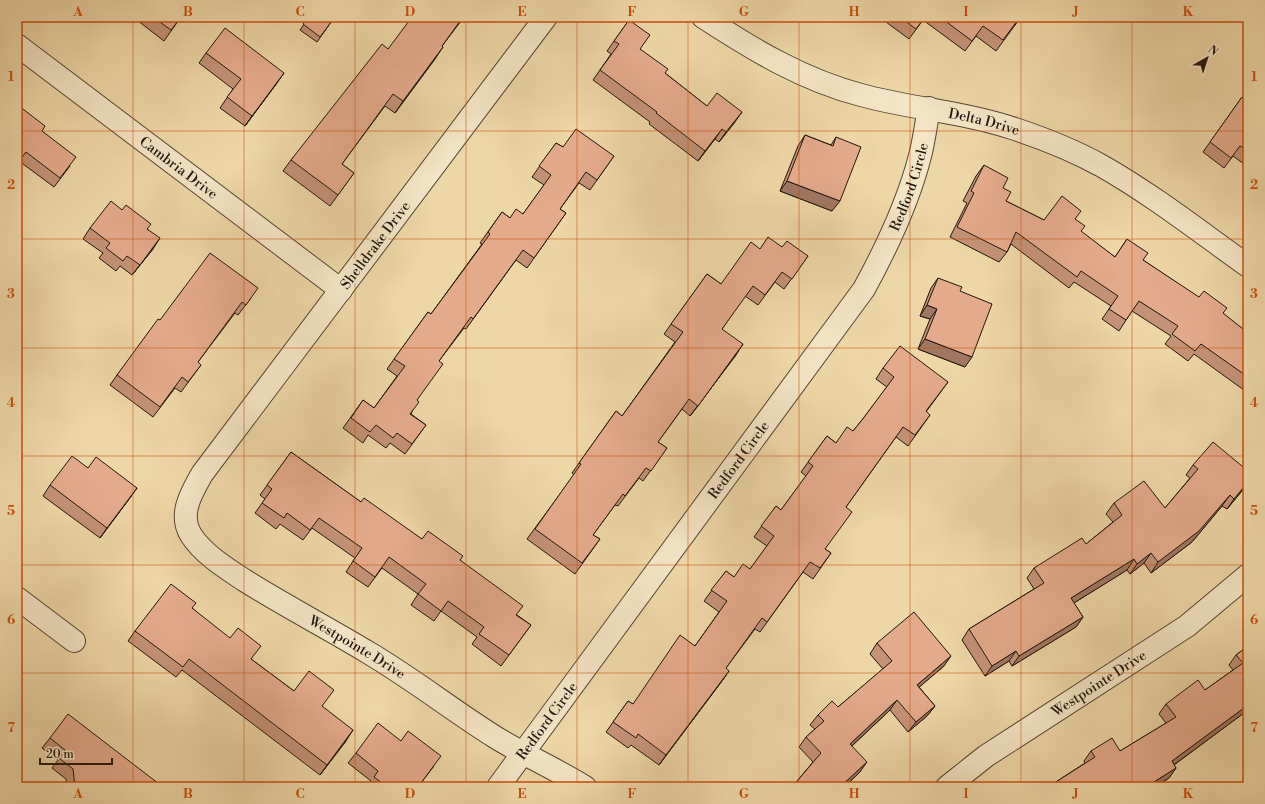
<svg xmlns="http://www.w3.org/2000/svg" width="1265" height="804" font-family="'Libre Bodoni',serif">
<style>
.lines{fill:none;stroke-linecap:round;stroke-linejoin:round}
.street-casing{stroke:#544734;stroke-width:24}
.street{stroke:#f4e5c6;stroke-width:22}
.wall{fill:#c49278;stroke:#20170e}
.shaded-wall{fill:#a07762;stroke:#20170e}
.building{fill:#e4aa8c;stroke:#20170e}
.grid{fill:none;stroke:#ca4f0c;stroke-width:1;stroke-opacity:0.55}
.labels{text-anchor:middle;stroke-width:4;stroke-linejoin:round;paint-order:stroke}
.street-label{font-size:14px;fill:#20170e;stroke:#f4e5c6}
.neatline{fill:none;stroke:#ca4f0c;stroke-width:1.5}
.grid-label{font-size:13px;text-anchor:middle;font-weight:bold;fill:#ca4f0c}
</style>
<rect width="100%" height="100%" fill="#eed7a7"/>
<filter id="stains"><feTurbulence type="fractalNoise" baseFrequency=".005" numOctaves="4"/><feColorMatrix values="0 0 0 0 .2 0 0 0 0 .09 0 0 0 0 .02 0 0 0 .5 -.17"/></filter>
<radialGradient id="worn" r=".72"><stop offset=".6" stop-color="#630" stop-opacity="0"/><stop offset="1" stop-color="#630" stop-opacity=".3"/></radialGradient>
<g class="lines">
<g class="street-casing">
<g id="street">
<path id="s1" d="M546,17L202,474C192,492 178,514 191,535C203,554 226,568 244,580C285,606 328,628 369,653C413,679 452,710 495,737C524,755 556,769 585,787"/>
<path id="s2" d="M703,17C752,49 803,80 861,95C912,109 965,112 1015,129C1045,139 1075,151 1102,166C1153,195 1200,232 1248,266"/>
<path id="s3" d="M17,45L341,290"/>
<path d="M17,598L74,641"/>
<path id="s4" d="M498,787L864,289C887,247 908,203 920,156C924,141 926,124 929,108"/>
<path id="s5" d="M947,787L986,756L1187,626L1248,575"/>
</g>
</g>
<use href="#street" class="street"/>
</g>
<g class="wall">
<path d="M133,17H181L164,41Z"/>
<path d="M309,17L334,18L317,42L300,30Z"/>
<path d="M889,17H1021L996,51L976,36L965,51L923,20L909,39L886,22Z"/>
<path d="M629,20L640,49L665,73L707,106L735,122L719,142L715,139L698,161L649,124L650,122L593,80L611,54L607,51Z"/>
<path d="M442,46L435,59L395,113L385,106L342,164L354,173L330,206L283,171L291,160L388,49Z"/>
<path d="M206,53L277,83L245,126L220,108L233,89L199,63Z"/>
<path d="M1242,97L1248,101V167L1233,156L1224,168L1203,152Z"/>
<path d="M17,109L42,131L70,166L54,187L19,161Z"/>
<path d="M805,135L831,145L836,137L832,211L780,191L798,146Z"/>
<path d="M556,143L563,147L614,156L590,190L579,183L560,209L566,213L527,268L516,260L466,329L464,328L439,361L417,400L411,414L426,425L405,454L390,443L386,448L368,435L363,443L343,428L363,400L374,408L397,376L387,369L428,312L431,314L482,244L480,243L502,212L510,218L523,214L544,185L532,177Z"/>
<path d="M984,165L1003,188L1006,201L1044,220L1075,219L1081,232L1115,257L1127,239L1143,260L1223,314L1248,333V393L1194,354L1188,361L1165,344L1171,336L1132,311L1119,331L1102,319L1111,306L1074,282L1069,288L1011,244L1007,252L999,262L950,237L967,203L963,201L976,176Z"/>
<path d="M90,228L148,229L153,249L132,275L120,266L116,271L99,258L103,253L83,239Z"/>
<path d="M782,247L808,256L784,289L775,282L758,305L745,296L722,329L736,355L690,416L682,409L658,442L667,448L643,481L639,478L618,506L615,505L593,535L600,539L575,574L527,539L574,475L572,473L616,411L622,416L675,342L664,334L707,274L721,284L760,249Z"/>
<path d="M938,278L965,367L918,349L930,319L920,316L931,288Z"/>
<path d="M251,298L238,315L235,313L198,362L201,365L181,392L175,388L153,417L110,385L117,375L160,320Z"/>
<path d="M883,368L948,382L926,412L930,415L908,446L896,437L846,507L825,549L831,553L813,579L803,572L760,632L755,629L726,668L729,671L722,681L659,765L631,745L628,748L606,732L628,701L633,704L695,646L719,612L704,601L726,571L734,577L750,569L767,546L754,537L776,506L781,510L806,476L801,472L827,436L836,443L853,431L862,420L887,387L876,379Z"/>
<path d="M291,452L361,502L422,539L460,560L517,615L531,625L501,666L472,644L477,637L441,611L434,621L411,605L418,594L382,568L368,587L346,572L355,558L312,528L303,540L280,524L276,529L255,513L265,499L260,495Z"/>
<path d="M1193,465L1246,486L1227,509L1222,506L1192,542L1151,573L1144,563L1130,574L1127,570L1074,603L1083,617L1076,627L1012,666L1009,661L985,676L962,640L969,629L1034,589L1027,578L1034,568L1086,544L1113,522L1106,514L1114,503L1165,508L1190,478L1186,475Z"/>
<path d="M88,468L137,488L100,538L43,496L50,485Z"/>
<path d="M192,608L251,659L294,691L322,707L346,741L320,775L182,670L176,677L128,641L135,631Z"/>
<path d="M877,643L944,666L919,687L935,706L927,716L908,732L890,710L852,746L860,772L844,787H792L813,762L799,747L806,737L815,729L810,725L818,715L838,707L883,669L870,654Z"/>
<path d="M1248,646V710L1174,765L1176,768L1169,778L1155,787H1048L1085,763L1084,761L1091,751H1120L1166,723L1159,714L1166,704L1205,690L1233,670L1229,665L1236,655Z"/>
<path d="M50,738L163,787H67L66,779L52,768L58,760L42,748Z"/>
<path d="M356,753L434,766L418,787H367L371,781L348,763Z"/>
</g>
<g class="shaded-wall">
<path d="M463,17H464L433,58L442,46Z"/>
<path d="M443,47L435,59L395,113L403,101Z"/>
<path d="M284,73L277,83L245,126L252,116Z"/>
<path d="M742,112L735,122L719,142L726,132Z"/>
<path d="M722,129L715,139L698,161L705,151Z"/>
<path d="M787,181L840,201L832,211L780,191Z"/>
<path d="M160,238L153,249L132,275L140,265Z"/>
<path d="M927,305L937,309L930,319L920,316Z"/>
<path d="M925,339L972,357L965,367L918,349Z"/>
<path d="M743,344L736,355L690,416L698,406Z"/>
<path d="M1248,482V483L1246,486L1227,509L1234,499Z"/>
<path d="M137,488L130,498L100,538L107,528Z"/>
<path d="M1230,495L1222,506L1192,542L1151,573L1158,562Z"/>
<path d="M1151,553L1144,563L1130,574L1137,564Z"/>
<path d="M1134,559L1127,570L1064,609L1071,598Z"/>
<path d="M1083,617L1076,627L1012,666L1019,656Z"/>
<path d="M1016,651L1009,661L985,676L992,666Z"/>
<path d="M951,656L944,666L910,695L917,685Z"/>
<path d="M729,671L722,681L659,765L666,755Z"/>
<path d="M897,700L890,710L843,754L850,744Z"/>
<path d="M1248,705V710L1164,772L1172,761Z"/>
<path d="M935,706L927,716L908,732L916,722Z"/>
<path d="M353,730L346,741L320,775L327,765Z"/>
<path d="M867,762L860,772L844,787H840Z"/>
<path d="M1176,768L1169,778L1155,787H1146Z"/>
</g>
<g class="building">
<path d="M153,17H181L171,30Z"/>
<path d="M309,17H333L334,18L320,37L303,24Z"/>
<path d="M412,17H463L442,46L443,47L403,101L393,94L342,164L354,173L338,195L291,160L382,44L388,49Z"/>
<path d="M900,17H925L916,29Z"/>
<path d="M940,17H1020L1003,40L983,26L972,41Z"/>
<path d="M629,20L650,35L640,49L668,69L665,73L707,106L717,93L742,112L726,132L722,129L705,151L656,113L657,112L600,70L619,44L614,41Z"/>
<path d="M225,28L284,73L252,116L227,97L241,79L206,53Z"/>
<path d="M1242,97L1248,101V151L1240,146L1231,158L1210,142Z"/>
<path d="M19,106L45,126L42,131L76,157L60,178L26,152L17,164V109Z"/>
<path d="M576,129L614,156L597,180L586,172L560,209L566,213L534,258L523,250L473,319L471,317L439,361L443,364L417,400L419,402L410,414L426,425L412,444L397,433L393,438L376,425L370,432L351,418L363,400L374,408L405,366L394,359L428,312L431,314L490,234L488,232L502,212L510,218L516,209L523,214L551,175L539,166L556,143L563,147Z"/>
<path d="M805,135L833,146L836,137L861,147L840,201L787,181Z"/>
<path d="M984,165L1008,178L1003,188L1011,192L1006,201L1044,220L1062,196L1081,211L1075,219L1085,226L1081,231L1115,257L1127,239L1148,253L1143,260L1199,297L1204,291L1227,308L1223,313L1248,333V377L1201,344L1195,351L1172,334L1178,326L1139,301L1126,320L1109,309L1118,296L1081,271L1077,277L1016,232L1007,252L957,227L974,193L971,191Z"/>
<path d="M111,201L122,210L126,205L151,224L147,229L160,238L140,265L127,256L123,261L106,248L110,243L90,228Z"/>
<path d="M768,237L782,247L787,241L808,256L792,279L782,272L765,295L753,286L722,329L743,344L698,406L689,399L658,442L667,448L651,471L646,468L625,496L623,494L593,535L600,539L582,563L535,529L581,464L579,463L616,411L622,416L683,332L671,324L707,274L721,284L751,242L760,249Z"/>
<path d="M210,253L258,288L246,305L242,302L198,362L201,365L188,382L182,377L160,407L117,375L158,319L160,320Z"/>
<path d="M938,278L962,287L960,291L992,304L972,357L925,339L937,309L927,305Z"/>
<path d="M900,346L948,382L926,411L930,415L915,435L903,427L846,507L852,512L825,549L831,553L820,568L810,562L767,622L762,618L726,668L729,671L666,755L638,734L636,738L613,722L628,701L633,704L680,635L695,646L727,601L711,590L726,571L734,577L743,564L750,569L774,536L761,526L776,506L781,510L813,466L808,462L827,436L836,443L847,427L853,431L862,420L894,377L883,368Z"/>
<path d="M1213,442L1248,471V482L1234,499L1230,495L1199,531L1158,562L1151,553L1137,564L1134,559L1071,598L1083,617L1019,656L1016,651L992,666L969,629L1044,583L1034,568L1082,538L1086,544L1122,515L1114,503L1144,481L1165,508L1198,469L1193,465Z"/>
<path d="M291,452L361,502L364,498L422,539L428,531L463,556L460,560L523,606L516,615L531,625L509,655L479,634L484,627L448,601L441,611L418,594L426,584L389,557L375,577L353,561L362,548L319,518L310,530L287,513L284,518L262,503L272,489L267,485Z"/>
<path d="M72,456L88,468L96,457L137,488L107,528L50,485Z"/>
<path d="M171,584L196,603L192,608L230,638L238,628L261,646L251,659L294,691L309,671L334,690L322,706L353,730L327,765L189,659L183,667L135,631Z"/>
<path d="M914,612L951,656L917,685L935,706L916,722L897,700L850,744L867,762L840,787H792L821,753L806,737L824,721L818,715L832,701L838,707L892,661L877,643Z"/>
<path d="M1248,646V705L1172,761L1176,768L1146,787H1048L1095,757L1091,751L1112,738L1120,751L1176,717L1166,704L1198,680L1205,690L1243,663L1236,655Z"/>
<path d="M68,714L163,787H75L73,769L59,758L65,750L50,738Z"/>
<path d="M378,723L401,741L408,731L441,756L418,787H387L374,777L378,771L356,753Z"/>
<path d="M1043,782L1046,787H1035Z"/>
</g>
<path class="grid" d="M133,17V787M244,17V787M355,17V787M466,17V787M577,17V787M688,17V787M799,17V787M910,17V787M1021,17V787M1132,17V787M17,131H1248M17,239H1248M17,348H1248M17,456H1248M17,565H1248M17,673H1248"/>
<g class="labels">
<g class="street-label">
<text dy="5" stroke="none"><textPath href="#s2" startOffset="303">Delta Drive</textPath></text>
<text dy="5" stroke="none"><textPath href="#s3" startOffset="203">Cambria Drive</textPath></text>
<text dy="5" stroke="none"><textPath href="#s4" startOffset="730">Redford Circle</textPath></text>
<text transform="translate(375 245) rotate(-53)" y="5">Shelldrake Drive</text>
<text dy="5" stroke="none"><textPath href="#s4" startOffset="406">Redford Circle</textPath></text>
<text dy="5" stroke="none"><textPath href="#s1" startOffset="839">Westpointe Drive</textPath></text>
<text dy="5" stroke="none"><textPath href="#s5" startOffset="184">Westpointe Drive</textPath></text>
<text dy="5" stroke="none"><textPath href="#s4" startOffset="82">Redford Circle</textPath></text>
</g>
</g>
<rect width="1265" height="804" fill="none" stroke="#eed7a7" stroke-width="44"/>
<g transform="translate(1207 58) rotate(39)" stroke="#f4e5c6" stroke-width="3" paint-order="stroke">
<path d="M0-3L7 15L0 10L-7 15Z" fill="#20170e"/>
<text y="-6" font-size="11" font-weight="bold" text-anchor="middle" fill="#20170e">N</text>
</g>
<path d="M40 758v6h72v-6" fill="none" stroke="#20170e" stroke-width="2"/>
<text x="46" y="758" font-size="12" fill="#20170e" stroke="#f4e5c6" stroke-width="3" paint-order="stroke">20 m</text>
<rect x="22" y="22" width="1221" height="760" class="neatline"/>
<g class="grid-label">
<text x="78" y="16">A</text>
<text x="188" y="16">B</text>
<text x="300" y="16">C</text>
<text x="410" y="16">D</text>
<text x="522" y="16">E</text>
<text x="632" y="16">F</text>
<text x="744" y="16">G</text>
<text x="854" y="16">H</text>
<text x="966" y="16">I</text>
<text x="1076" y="16">J</text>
<text x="1188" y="16">K</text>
<text x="11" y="81">1</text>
<text x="1254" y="81">1</text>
<text x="11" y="189">2</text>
<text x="1254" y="189">2</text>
<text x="11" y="298">3</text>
<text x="1254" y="298">3</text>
<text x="11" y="407">4</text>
<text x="1254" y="407">4</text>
<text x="11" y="515">5</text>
<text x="1254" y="515">5</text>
<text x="11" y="624">6</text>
<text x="1254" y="624">6</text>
<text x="11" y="732">7</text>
<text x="1254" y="732">7</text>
<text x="78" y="798">A</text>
<text x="188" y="798">B</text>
<text x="300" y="798">C</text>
<text x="410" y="798">D</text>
<text x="522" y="798">E</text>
<text x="632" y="798">F</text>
<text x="744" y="798">G</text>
<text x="854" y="798">H</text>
<text x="966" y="798">I</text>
<text x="1076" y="798">J</text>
<text x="1188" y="798">K</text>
</g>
<rect width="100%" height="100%" filter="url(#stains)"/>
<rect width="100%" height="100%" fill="url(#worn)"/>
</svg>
